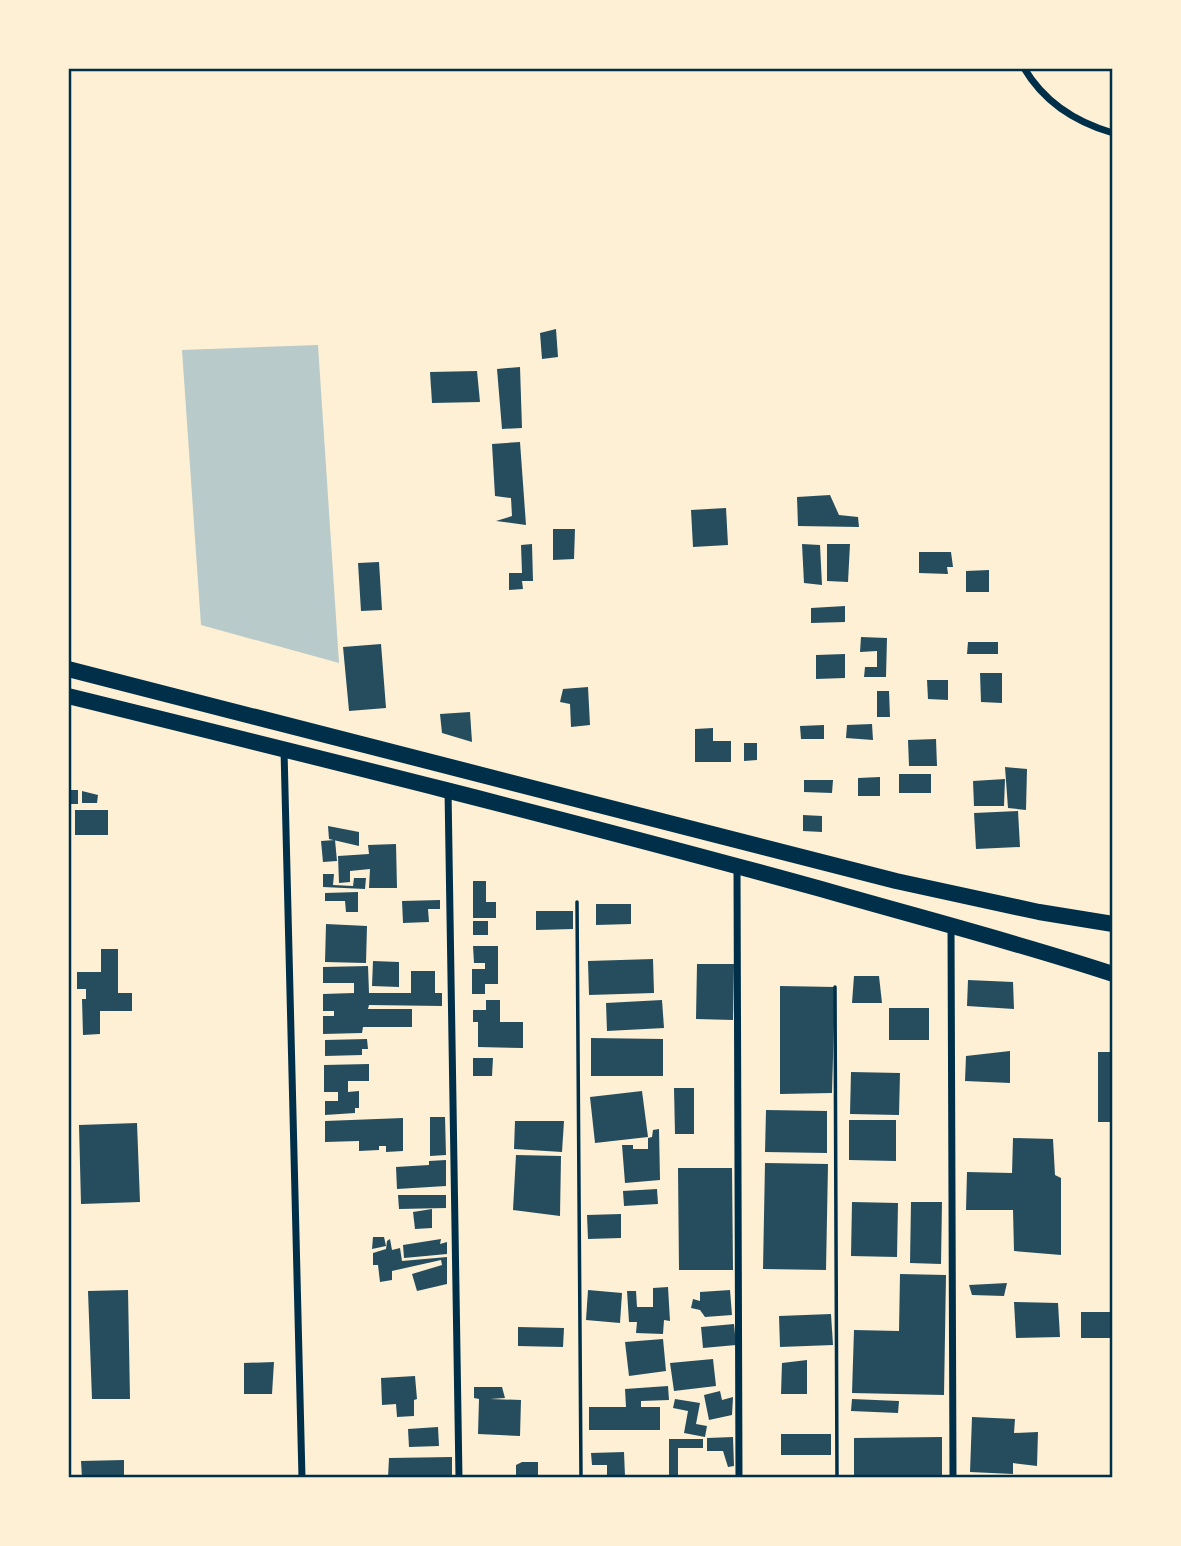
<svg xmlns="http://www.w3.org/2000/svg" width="1181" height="1546" font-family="'Exo 2',sans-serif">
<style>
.green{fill:#b9caca}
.building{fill:#264d5e}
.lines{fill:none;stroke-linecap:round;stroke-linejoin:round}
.path{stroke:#003049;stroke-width:3.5}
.minor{stroke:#003049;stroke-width:7}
.trunk{stroke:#003049;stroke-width:16}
.neatline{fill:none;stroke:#003049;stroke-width:2.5}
</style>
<rect width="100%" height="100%" fill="#fdf0d5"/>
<path class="green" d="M318,345L339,663L201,625L182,350Z"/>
<g class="building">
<path d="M556,329L558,357L542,359L540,333Z"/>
<path d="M520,367L522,428L502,429L497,369Z"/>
<path d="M477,371L480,402L432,403L430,372Z"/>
<path d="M520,442L526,525L496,521L512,516L511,498L495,496L492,444Z"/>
<path d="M830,495L839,515L858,517L859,527L798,526L797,497Z"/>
<path d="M726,508L728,545L693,547L691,510Z"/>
<path d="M553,529H575L574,559L553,560Z"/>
<path d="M532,544L533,581H522L523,589L509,590V573H522L521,545Z"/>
<path d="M802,544L820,545L822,585L804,583Z"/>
<path d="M827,544H850L848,582L827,581Z"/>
<path d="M919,552H951L953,567H947L948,574L919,573Z"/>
<path d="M379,562L382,610L361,611L358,563Z"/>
<path d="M989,570V592H966V571Z"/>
<path d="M845,606V622L811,623V608Z"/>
<path d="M861,637L887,638L886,677H864L865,667H877V651L860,652Z"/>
<path d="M968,642H998V654H967Z"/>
<path d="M381,644L386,708L349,711L343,647Z"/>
<path d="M845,654V678L816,679V655Z"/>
<path d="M980,673H1002V703L981,702Z"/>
<path d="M927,680H948V700L928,699Z"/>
<path d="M588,687L590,725L571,727L570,704L560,702L563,689Z"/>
<path d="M877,691H889L890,717H877Z"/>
<path d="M470,712L472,742L442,733L440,714Z"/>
<path d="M872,724L873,740L846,738L847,725Z"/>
<path d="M824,725V739H801L800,726Z"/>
<path d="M713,728V741H731V762H695V729Z"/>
<path d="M936,739L937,766H909L908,740Z"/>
<path d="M744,743H757V760L744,761Z"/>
<path d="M1005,767L1027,769L1026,810L1008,808Z"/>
<rect x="899" y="774" width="32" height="19"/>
<path d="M880,777V796H858V778Z"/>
<path d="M1005,779L1004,806H974L973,781Z"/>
<path d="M804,780H833L832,793L804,792Z"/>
<rect x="68" y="790" width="10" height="14"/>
<path d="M82,791L98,795L97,803H82Z"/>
<rect x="75" y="810" width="33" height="25"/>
<path d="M1018,811L1020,847L976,849L974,813Z"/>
<path d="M803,815L822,816V832L803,831Z"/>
<path d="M328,826L359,832V846L329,839Z"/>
<path d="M335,840L337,861L323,862L321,841Z"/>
<path d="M396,844L397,888H369L370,869L350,871V882L339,883L338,856L369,854L368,845Z"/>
<path d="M323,874H334L333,885L353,886L354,878H366L365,889L323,887Z"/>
<path d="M473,881H486V902H496V918H473Z"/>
<path d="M358,892V912H346L345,901H325V893Z"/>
<path d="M440,900V909H428L429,922L403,923L402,901Z"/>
<path d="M596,904H631V924L596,925Z"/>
<path d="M536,911H573V929L536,930Z"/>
<rect x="473" y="921" width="15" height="14"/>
<path d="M326,924L367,926L366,963L325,962Z"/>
<path d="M473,946H498V984H485V994H472V969H485V963H474Z"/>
<path d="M101,949H118V993H132V1011H100V1034L83,1035L82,999H86V989H77V972H101Z"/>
<path d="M653,959L654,993L589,995L588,961Z"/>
<path d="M373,961L399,962V987L372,986Z"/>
<path d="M697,964H734L733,1020L696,1019Z"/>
<path d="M368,966L369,993H411V971H435V993H442V1006L369,1005L368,1009H412V1027H363L362,1033L323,1034V1016H334V1011H323V994L354,993V983H323V967Z"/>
<path d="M854,976H879L882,1003H852Z"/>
<path d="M968,980L1013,982L1014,1009L967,1006Z"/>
<path d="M780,986L835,987L832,1093L780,1094Z"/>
<path d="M486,1000H500V1022H523V1048L478,1047V1022H473V1010H486Z"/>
<path d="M662,1000L664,1028L607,1031L606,1003Z"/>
<rect x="889" y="1008" width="40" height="32"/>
<path d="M591,1038L663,1039V1076H591Z"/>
<path d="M367,1039L368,1049H362V1055L325,1056V1040Z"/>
<path d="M1010,1051V1083L965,1081L966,1056Z"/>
<rect x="1098" y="1052" width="15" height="70"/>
<path d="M473,1058H493L492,1076H473Z"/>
<path d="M369,1064V1081H348V1092L359,1091V1108H355V1113L325,1115V1101H338V1092H324V1065Z"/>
<path d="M851,1072L900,1073L899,1115L850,1114Z"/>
<path d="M674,1088H694V1134H675Z"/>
<path d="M642,1091L648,1137L595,1143L590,1097Z"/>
<path d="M766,1110L827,1111V1153L765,1152Z"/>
<path d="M430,1117H445L446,1155L430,1156Z"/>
<path d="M403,1118V1151L386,1152V1146H379V1150L359,1151V1141L325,1142V1121Z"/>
<path d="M849,1120H896V1161L849,1160Z"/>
<path d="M515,1121H564L562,1152L514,1149Z"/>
<path d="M137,1123L140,1202L81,1204L79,1125Z"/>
<path d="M659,1129L660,1180L625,1183L622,1145H633V1149H648V1138L652,1137L653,1130Z"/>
<path d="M1013,1138L1053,1139L1055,1175L1061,1178V1255L1014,1251L1013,1210H966L967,1172L1012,1173Z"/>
<path d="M516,1155L561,1156L560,1216L513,1210Z"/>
<path d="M446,1160V1186L397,1189L396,1167L429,1165V1161Z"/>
<path d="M765,1163L828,1164L826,1270L763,1269Z"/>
<path d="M678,1168H732L733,1270H679Z"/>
<path d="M657,1189L658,1204L624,1206L623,1191Z"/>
<path d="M398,1195H446V1208L399,1209Z"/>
<path d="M852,1202L898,1203L897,1257L851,1256Z"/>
<path d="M911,1202H942L941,1264L910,1263Z"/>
<path d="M432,1209V1228L415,1229L413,1212Z"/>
<path d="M621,1214V1238L588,1239L587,1215Z"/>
<path d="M373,1237H384L386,1246L372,1249Z"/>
<path d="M390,1239L392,1250L400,1248L402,1261L447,1257V1284L417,1291L412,1274L442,1265L441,1260L392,1271V1280L380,1282L378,1265H373V1253L386,1249L387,1241Z"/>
<path d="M441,1239L440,1244L447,1242V1254L404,1258L403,1245Z"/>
<path d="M900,1274L946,1275L944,1395L852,1393L854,1330L899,1331Z"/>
<path d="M1007,1283L1004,1296L972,1295L969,1285Z"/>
<path d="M668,1287L670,1321L664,1320L663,1334L636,1333L637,1322H629L627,1291H636L637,1307H653V1288Z"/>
<path d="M128,1290L130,1399H92L88,1291Z"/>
<path d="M588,1290L622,1293L620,1323L586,1320Z"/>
<path d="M730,1290L732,1315L705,1317L700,1310L691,1308L693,1299L700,1301V1292Z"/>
<path d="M1014,1302L1058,1303L1060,1337L1016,1338Z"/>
<rect x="1081" y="1312" width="32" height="26"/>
<path d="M831,1314L833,1345L780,1347L779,1316Z"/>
<path d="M734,1324L736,1345L703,1348L701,1327Z"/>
<path d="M518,1327L564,1328L563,1347L518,1346Z"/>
<path d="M663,1339L666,1371L629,1376L625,1342Z"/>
<path d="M713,1359L716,1386L674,1391L670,1363Z"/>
<path d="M807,1360V1394H781L782,1363Z"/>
<path d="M274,1362L272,1394H244V1363Z"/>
<path d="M415,1376L417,1399L414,1400V1416L397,1417L396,1404L382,1405L381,1378Z"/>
<path d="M668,1386L669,1400L641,1401V1407H660V1430H589V1407H626L625,1389Z"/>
<path d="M474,1387H502L505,1398L490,1399L521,1400L520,1436L478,1434L479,1399L474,1398Z"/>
<path d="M720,1391L722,1400L733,1397L732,1415L709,1420L704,1395Z"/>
<path d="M675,1399L700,1403L696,1424L707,1426L705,1437L684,1433L688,1411L673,1408Z"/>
<path d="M852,1399L899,1401L898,1413L851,1411Z"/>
<path d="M972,1417L1015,1419L1014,1433L1038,1432L1037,1466L1013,1463V1474L970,1472Z"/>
<path d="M438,1427L439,1446L409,1447L408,1429Z"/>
<rect x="781" y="1434" width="50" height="21"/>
<path d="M733,1437L734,1466L728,1467L723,1451H707V1438Z"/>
<path d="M942,1437V1478H854V1438Z"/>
<path d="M669,1439H703V1448H678V1475H669Z"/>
<path d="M624,1452L625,1476L607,1477V1465H592L591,1453Z"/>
<path d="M452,1457V1478H388L389,1458Z"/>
<path d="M124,1460V1478H82L81,1461Z"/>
<path d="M522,1462H538V1478H516V1465Z"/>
</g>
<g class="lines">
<g class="path">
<path d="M577,902L581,1478"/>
<path d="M835,987L837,1478"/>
</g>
<g class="minor">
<path d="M1024,68C1044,102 1075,122 1113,133"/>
<path d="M284,750L302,1478"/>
<path d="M448,790L459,1478"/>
<path d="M737,866L739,1478"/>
<path d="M951,925L953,1478"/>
</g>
<g class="trunk">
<path d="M68,669L896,881L1039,912L1113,924"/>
<path d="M68,696C320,758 571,820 821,889C918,917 1016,942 1113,974"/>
</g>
</g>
<rect width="1181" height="1546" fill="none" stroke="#fdf0d5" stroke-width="140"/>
<rect x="70" y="70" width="1041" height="1406" class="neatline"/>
</svg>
